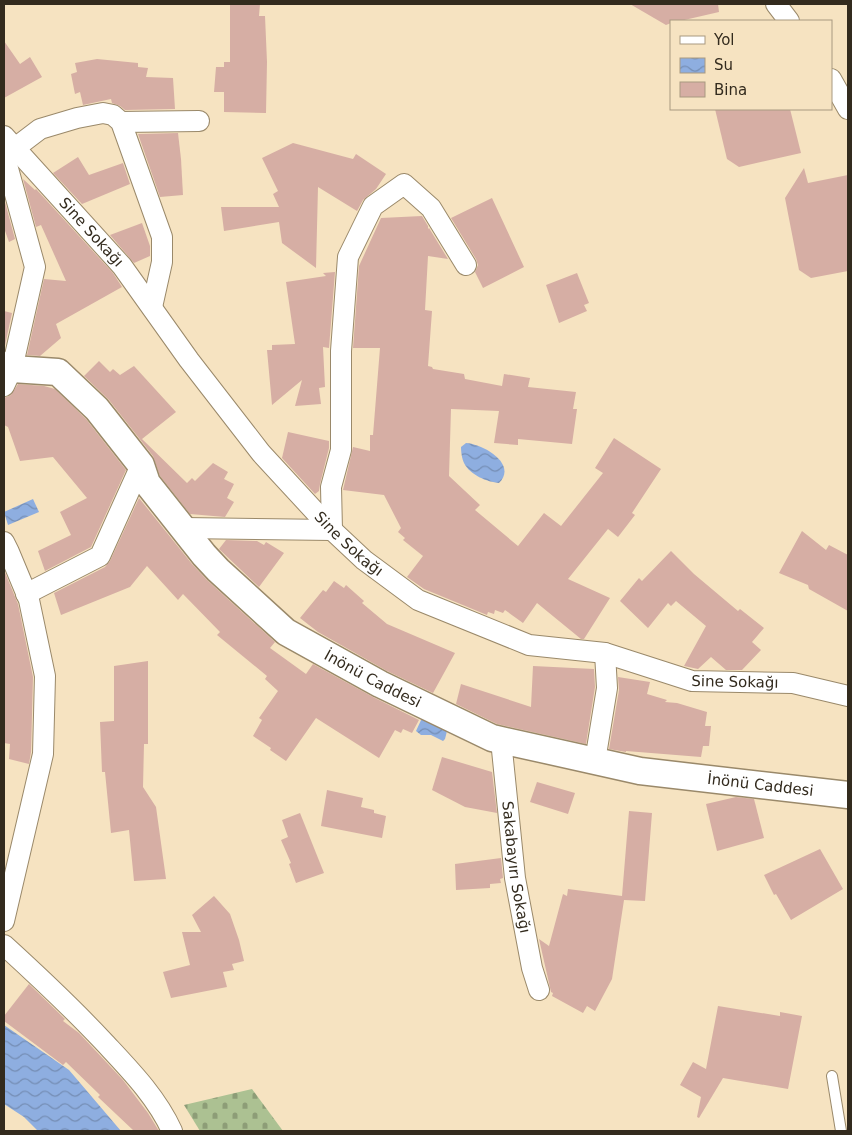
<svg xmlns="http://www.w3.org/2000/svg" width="852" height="1135" font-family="'DejaVu Sans',sans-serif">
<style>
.cemetery{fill:url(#cemetery-stones)}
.water{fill:url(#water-waves)}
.building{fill:#d6aea4}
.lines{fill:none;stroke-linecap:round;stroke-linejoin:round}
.service-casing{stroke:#9a896a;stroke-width:12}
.minor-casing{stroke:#9a896a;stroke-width:22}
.tertiary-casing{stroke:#9a896a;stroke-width:29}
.service{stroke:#fff;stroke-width:10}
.minor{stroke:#fff;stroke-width:20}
.tertiary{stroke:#fff;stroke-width:26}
.labels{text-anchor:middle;stroke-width:4;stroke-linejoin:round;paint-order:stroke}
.street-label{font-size:15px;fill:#332b1e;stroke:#f6e3c1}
</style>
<defs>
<pattern id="cemetery-stones" width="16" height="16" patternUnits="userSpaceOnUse" patternTransform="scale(1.25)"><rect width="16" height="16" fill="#acc192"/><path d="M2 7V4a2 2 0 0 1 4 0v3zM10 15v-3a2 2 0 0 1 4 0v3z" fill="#8d9d77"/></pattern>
<pattern id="water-waves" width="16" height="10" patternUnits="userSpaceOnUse" patternTransform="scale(1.25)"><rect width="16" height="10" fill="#8eaee0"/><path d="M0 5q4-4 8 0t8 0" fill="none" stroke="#758eb5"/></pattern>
</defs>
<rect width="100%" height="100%" fill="#f6e3c1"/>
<path class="cemetery" d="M252,1089L283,1131H200L184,1105Z"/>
<g class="water">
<path d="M466,443C483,444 518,464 499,483C487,482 470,475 464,463C462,459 461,452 461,447Z"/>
<path d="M33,499L39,512L8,525L4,512Z"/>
<path d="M422,718L448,727L445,739L443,741L431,735H421L416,731Z"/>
<path d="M4,1025L69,1070L121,1131H38L24,1117L4,1104Z"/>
</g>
<g class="building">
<path d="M230,4H260L259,16H265L267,62L266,113L224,112V92H214L216,67H224V62H230Z"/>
<path d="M630,4H718L719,12L680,21H671V23L666,25Z"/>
<path d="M4,41L20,64L30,57L42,77L4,98Z"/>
<path d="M97,59L138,63V67L148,68L146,77L173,78L175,109L125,110L120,106L112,103L111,99L83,105L80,92L75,94L71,74L77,72L75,63Z"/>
<path d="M715,109H790L801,153L739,167L727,159Z"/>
<path d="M178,133L181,159L183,195L160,197L138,134Z"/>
<path d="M293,143L353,159L356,154L386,174L376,189L363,200L357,211L318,187L316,268L282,243L279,222L224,231L221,207H279L273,194L278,191L262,158Z"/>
<path d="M78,157L89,175L123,163L130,184L82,204L53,173Z"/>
<path d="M804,168L808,183L848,175V271L811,278L799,270L785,198Z"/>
<path d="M23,179L35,190L36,189L113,273L122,287L56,324L61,338L40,356L27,355L44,279L66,281L41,225L36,227Z"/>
<path d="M492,198L524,267L483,288L475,272L478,265L476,259L451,218Z"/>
<path d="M5,202L15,239L9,242L4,228Z"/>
<path d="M422,216L428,226V229L429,228L448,259L428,256L425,310L432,311L428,366L432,367L433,369L464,374L465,379L502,386L504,374L530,378L528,387L576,392L573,409H577L572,444L518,439V445L494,443L499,411L451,409L449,476L480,505L475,510L518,546L544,513L561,526L603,473L595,468L614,438L661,469L632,513L635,515L618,537L608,529L568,579L610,598L584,639H581L537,603L523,623L505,610L503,613L495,610L494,614L488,612L487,615L424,589L407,577L423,556L403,540L405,538L398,532L401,528L384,495L343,490L353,447L370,451V435H373L380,348H353L359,266L381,218Z"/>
<path d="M142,223L150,246V256L134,263L110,235Z"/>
<path d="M335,272L329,348L323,347L325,387L319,388L321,404L295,406L302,380L272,405L267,350H272V345L295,344L286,282L326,276L323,273Z"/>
<path d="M577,273L589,303L584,305L587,311L559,323L546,285Z"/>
<path d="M4,311L12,313L4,350Z"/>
<path d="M99,361L110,372L113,369L120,375L134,366L176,412L142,439L187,483L192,478L195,481L213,463L228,472L224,479L234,484L227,498L234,502L225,517L190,514L160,476L153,456L109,400L84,376Z"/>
<path d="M18,384L44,386L55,389L86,419L126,470L91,547L45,571L38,551L71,535L60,512L87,498L53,457L20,461L8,427L4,425V398L11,395Z"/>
<path d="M288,432L329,441V448L320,484L319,491L315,494L282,458Z"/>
<path d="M139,498L192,564L207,580L275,642L270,648L306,674L313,664L373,697L419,720L412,733L403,729L401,733L395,730L379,758L316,718L286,761L270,750L271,748L253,736L262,720L259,718L278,691L265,679L267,676L217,635L220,632L183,594L178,600L147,566L130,587L61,615L54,593L105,567L110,561Z"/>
<path d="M802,531L826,550L829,545L848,555V611L809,589L808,585L779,573Z"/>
<path d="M226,540L257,541L264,545L266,542L284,553L259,587L219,549Z"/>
<path d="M671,551L694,574L738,611L740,609L764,628L752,642L761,650L742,670H726L711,657L698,669L684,666L706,626L676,601L671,606L668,603L648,628L620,601L639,578L642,581Z"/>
<path d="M4,570L18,604L33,677L31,752L29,764L9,759L10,744L4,743Z"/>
<path d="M334,581L344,588L346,585L364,601L362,603L387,624L455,653L433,693L387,671L318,632L300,618L323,590L326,592Z"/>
<path d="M148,661V744H144L143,787L156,807L166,879L134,881L129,830L111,833L105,772H102L100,722L114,721V666Z"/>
<path d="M533,666L594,669L595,687L586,744L497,724L456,704L461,684L531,707Z"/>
<path d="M618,677L650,682L647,694L667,700L665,702L677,703L707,712L705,726H711L709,746H703L701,757L626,751V752L609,749L619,690Z"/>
<path d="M442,757L492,772L497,813L465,807L432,790Z"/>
<path d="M537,782L575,793L568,814L530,802Z"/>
<path d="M327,790L363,798L361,807L374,810V813L386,816L382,838L321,826Z"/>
<path d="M736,797L754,799L764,838L717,851L706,804Z"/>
<path d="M629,811L652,813L645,901L624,900L612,979L595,1011L587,1006L583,1013L552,996L553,993L551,992L539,939L549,946L563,894L567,896L568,889L622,896Z"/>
<path d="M300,813L324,873L296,883L289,864L291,863L281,840L288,837L282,820Z"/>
<path d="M820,849L843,889L791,920L776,894L774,895L764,875Z"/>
<path d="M501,858L503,878L500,879L501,883L490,884V888L456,890L455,864Z"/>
<path d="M214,896L230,914L239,940L244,961L232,964L234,970L223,972L227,987L171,998L163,972L190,965L182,932H201L192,915Z"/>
<path d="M29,984L65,1019L63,1021L79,1033L123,1080L148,1113L159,1131H134L98,1097L100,1095L66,1062L63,1065L4,1021V1016Z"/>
<path d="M718,1006L780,1016V1012L802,1016L788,1089L723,1078L699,1118L697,1117L701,1097L680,1085L693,1062L706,1069Z"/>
</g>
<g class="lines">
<g class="service-casing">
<path id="service" d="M832,1076L841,1131"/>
</g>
<g class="minor-casing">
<g id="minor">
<path d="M776,4L789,21"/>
<path d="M831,79L848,109"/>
<path d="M121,122L199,121"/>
<path id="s1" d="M4,136L122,266L189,360L261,453L332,530L364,560L418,600L529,645L605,653L692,681L793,683L848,696"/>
<path d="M15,148L40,129L77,118L103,113L113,115L121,122L162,237V262L152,307"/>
<path d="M4,154L35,267L12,369L4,386"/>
<path d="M183,528L332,530L331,487L341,450V351L348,257L373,206L404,184L431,208L466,265"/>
<path d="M4,542L9,552L29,600L45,676L43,754L4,921"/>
<path d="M26,594L100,556L141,465"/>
<path id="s2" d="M501,740L515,878L532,968L539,990"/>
<path d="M595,761L607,688L605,653"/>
<path d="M4,945C38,976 71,1007 103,1041C129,1069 156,1096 172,1131"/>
</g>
</g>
<g class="tertiary-casing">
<g id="tertiary">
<path id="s3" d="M4,365L12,369L58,372L97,409L141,465L147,483L204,555L218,570L286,632L380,684L492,738L640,771L848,795"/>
</g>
</g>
<use href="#service" class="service"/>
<use href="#minor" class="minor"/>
<use href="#tertiary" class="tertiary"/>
</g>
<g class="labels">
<g class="street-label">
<text dy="5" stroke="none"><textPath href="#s1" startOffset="130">Sine Sokağı</textPath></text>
<text dy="5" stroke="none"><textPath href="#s1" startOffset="535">Sine Sokağı</textPath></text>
<text dy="5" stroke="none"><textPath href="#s3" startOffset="502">İnönü Caddesi</textPath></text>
<text dy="5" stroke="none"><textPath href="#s1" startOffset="955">Sine Sokağı</textPath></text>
<text dy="5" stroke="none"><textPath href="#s3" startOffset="908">İnönü Caddesi</textPath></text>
<text dy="5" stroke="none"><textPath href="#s2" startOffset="128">Sakabayırı Sokağı</textPath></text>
</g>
</g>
<rect width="852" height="1135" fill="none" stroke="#332b1e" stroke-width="10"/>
<rect x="670" y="20" width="162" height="90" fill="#f6e3c1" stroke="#a89980"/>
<rect x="680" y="36" width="25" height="8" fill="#ffffff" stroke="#a89980"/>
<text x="714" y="45" font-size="15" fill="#332b1e">Yol</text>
<rect x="680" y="58" width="25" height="15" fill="url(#water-waves)" stroke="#a89980"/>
<text x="714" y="70" font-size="15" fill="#332b1e">Su</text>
<rect x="680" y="82" width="25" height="15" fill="#d6aea4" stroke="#a89980"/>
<text x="714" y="95" font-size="15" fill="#332b1e">Bina</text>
</svg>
